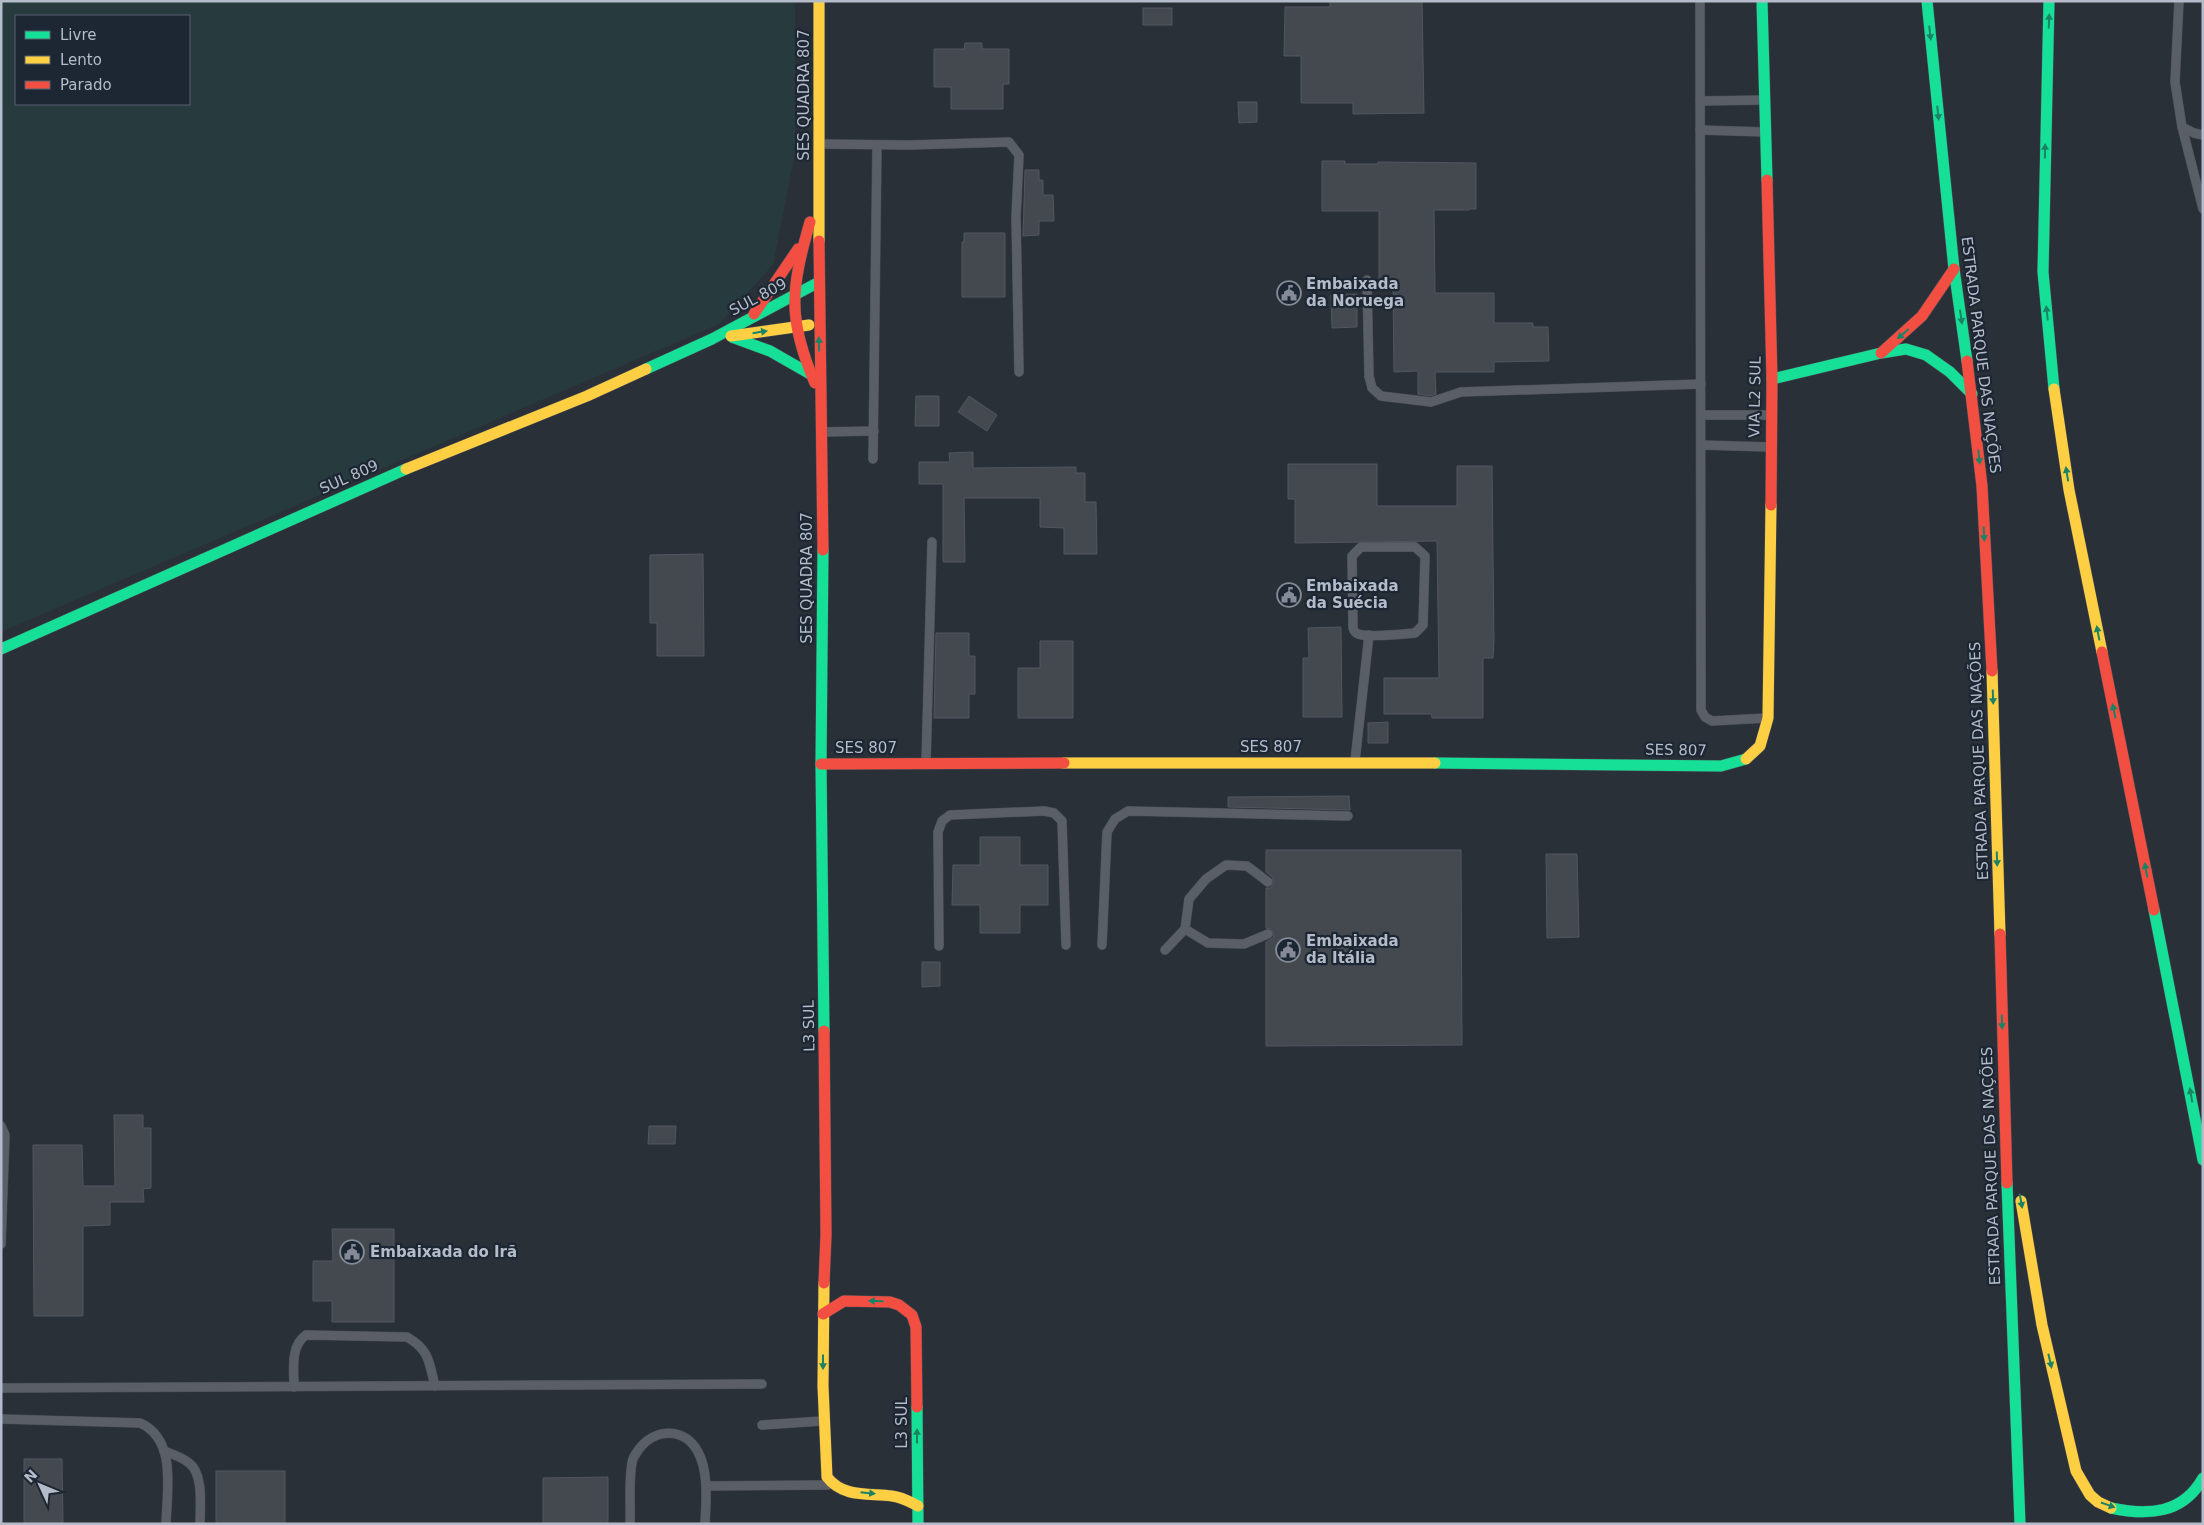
<svg xmlns="http://www.w3.org/2000/svg" width="2204" height="1525" font-family="'DejaVu Sans',sans-serif">
<style>
.green{fill:#273a3e;fill-rule:evenodd}
.building{fill:#444950;stroke:#52575f}
.lines{fill:none;stroke-linecap:round;stroke-linejoin:round}
.lane-casing{stroke:#484c53;stroke-width:10}
.fast-casing{stroke:#484c53;stroke-width:12}
.slow-casing{stroke:#484c53;stroke-width:12}
.jam-casing{stroke:#484c53;stroke-width:12}
.lane{stroke:#5a5e66;stroke-width:9}
.fast{stroke:#16e098;stroke-width:11}
.slow{stroke:#ffcf43;stroke-width:11}
.jam{stroke:#f24e42;stroke-width:11}
.oneway{fill:#1a8366}
.labels{text-anchor:middle;stroke-width:4.5;stroke-linejoin:round;paint-order:stroke}
.street-label{font-size:15px;fill:#b4bcc9;stroke:#1d2633}
.poi-label{font-size:15px;font-weight:bold;fill:#b4bcc9;stroke:#1d2633;text-anchor:start}
</style>
<rect width="100%" height="100%" fill="#2a3038"/>
<path class="green" d="M1,1H795V153L773,265L719,324L1,632ZM16,16H189V104H16Z"/>
<g class="building">
<path d="M1330,1H1422L1424,113L1353,114V103H1301V56H1284L1285,7H1330Z"/>
<rect x="1143" y="8" width="29" height="17"/>
<path d="M965,43H982V49H1009V84H1003V109H951V87H934V49H964Z"/>
<path d="M1238,102H1257V122L1239,123Z"/>
<path d="M1322,161H1345V164H1378V162L1476,163V209H1469V210H1434L1435,293H1494V323H1533V327H1548L1549,361L1494,362V372H1435L1436,394L1430,396L1418,394V371L1394,372L1393,284H1379V211H1322Z"/>
<path d="M1025,170H1039V180H1043V195H1053L1054,221H1039V235L1023,236Z"/>
<path d="M964,233H1005V297H962V242H964Z"/>
<path d="M1357,294V327L1332,328L1331,295Z"/>
<path d="M916,396H939V426H915Z"/>
<path d="M969,396L997,415L987,431L958,412Z"/>
<path d="M973,452V468L1076,467V473H1085V502H1096L1097,554H1064V528L1040,527V498H964L965,562H943V484H919V462H950L949,453Z"/>
<path d="M1288,464H1377V506H1457V466H1492L1494,641L1493,658H1483V718H1432L1431,714H1384V678H1439L1437,541L1295,543V499H1288Z"/>
<path d="M703,554L704,656H657V623H650V555Z"/>
<path d="M1341,627L1342,717H1303V658H1309L1308,628Z"/>
<path d="M936,633H969V656H975V694H969V718H934Z"/>
<path d="M1040,641H1073V718H1018V668H1040Z"/>
<path d="M1388,722V743H1368V723Z"/>
<path d="M1349,796L1350,810L1228,807V797Z"/>
<path d="M980,837H1020V865H1048V905H1020V933H980V905H952L953,865H980Z"/>
<path d="M1266,850H1461L1462,1045L1266,1046V942L1273,938L1274,934L1271,929L1266,928V888H1271L1274,882L1272,877L1266,872Z"/>
<path d="M1546,854H1577L1579,937L1547,938Z"/>
<path d="M922,962H940V986L922,987Z"/>
<path d="M114,1115H143V1128H151V1188L143,1189L144,1202H110V1225L83,1226V1316H34L33,1145H82L83,1186H115Z"/>
<path d="M649,1126H676L675,1144H648Z"/>
<path d="M332,1229H394V1322H332V1301H313V1261H333Z"/>
<path d="M24,1459H62L63,1524H24Z"/>
<rect x="216" y="1471" width="69" height="53"/>
<path d="M608,1477V1524H543V1478Z"/>
</g>
<g class="lines">
<g class="lane-casing">
<g id="lane">
<path d="M1700,1L1701,710L1705,717L1712,721L1767,718"/>
<path d="M2179,1L2175,82L2182,127L2203,209"/>
<path d="M1700,101L1765,100"/>
<path d="M2182,127L2194,133L2203,135"/>
<path d="M1700,130L1765,132"/>
<path d="M819,144L910,145L1009,142L1019,155L1016,217L1019,372"/>
<path d="M1367,280L1369,376L1372,388L1381,396L1431,402L1461,392L1701,384"/>
<path d="M1701,415H1771"/>
<path d="M821,432L874,431"/>
<path d="M1701,445L1770,447"/>
<path d="M873,459L877,145"/>
<path d="M1361,547H1415L1425,556L1423,625L1415,633C1403,634 1368,638 1358,634C1355,633 1354,631 1353,628L1352,556Z"/>
<path d="M1355,761L1369,635"/>
<path d="M926,763L932,542"/>
<path d="M1185,929L1208,943L1244,944L1268,934"/>
<path d="M1102,945L1107,832L1115,819L1128,811L1348,816"/>
<path d="M939,946L938,832L942,821L950,815L1044,811L1054,813L1062,821L1066,945"/>
<path d="M1165,950L1185,929L1189,899L1206,879L1226,865L1247,866L1268,882"/>
<path d="M1,1126L5,1135L1,1244"/>
<path d="M294,1387C294,1369 290,1346 306,1335L407,1337C430,1350 429,1363 435,1386"/>
<path d="M1,1388L762,1384"/>
<path d="M1,1419L140,1423C177,1439 167,1491 166,1524"/>
<path d="M762,1425L822,1421"/>
<path d="M164,1451C172,1454 182,1457 189,1463C204,1474 200,1507 200,1524"/>
<path d="M706,1486L828,1485"/>
<path d="M630,1524C631,1506 628,1474 633,1459C634,1456 637,1452 639,1449C655,1428 685,1427 698,1452C709,1472 706,1502 705,1524"/>
</g>
</g>
<g class="fast-casing">
<g id="fast">
<path d="M1762,1L1767,180"/>
<path d="M1927,1L1954,269L1967,361"/>
<path d="M2049,1L2043,272L2054,389"/>
<path d="M732,337L770,351L812,375"/>
<path d="M646,369L712,339L819,282"/>
<path d="M1772,379L1881,353L1906,349L1926,355L1950,372L1972,394"/>
<path d="M823,550L821,764L824,1031"/>
<path d="M1,649L406,469"/>
<path d="M1435,763L1721,766L1746,759"/>
<path d="M2154,910L2203,1160"/>
<path d="M2007,1183L2020,1524"/>
<path d="M917,1407L918,1524"/>
<path d="M2111,1508C2148,1516 2183,1514 2203,1478"/>
</g>
</g>
<g class="slow-casing">
<g id="slow">
<path d="M819,1V241"/>
<path d="M731,336L809,325"/>
<path d="M2054,389L2069,490L2102,652"/>
<path d="M406,469L587,396L646,369"/>
<path d="M1992,671L2000,934"/>
<path d="M1746,759L1760,746L1768,718L1771,505"/>
<path d="M1064,763H1435"/>
<path d="M2021,1201L2042,1325L2076,1471L2090,1495L2098,1502L2111,1508"/>
<path d="M824,1283L823,1386L827,1477C843,1498 869,1493 892,1496C902,1497 910,1502 918,1506"/>
</g>
</g>
<g class="jam-casing">
<g id="jam">
<path d="M1767,180L1772,379L1771,505"/>
<path d="M810,222C791,288 787,319 815,383"/>
<path d="M819,241L823,550"/>
<path d="M754,314L798,249"/>
<path d="M1881,353L1922,316L1954,269"/>
<path d="M1967,361L1982,486L1992,671"/>
<path d="M2102,652L2154,910"/>
<path d="M821,764L1064,763"/>
<path d="M2000,934L2007,1183"/>
<path d="M824,1031L826,1235L824,1283"/>
<path d="M823,1314L844,1301L890,1302L899,1305L912,1315L916,1327L917,1407"/>
</g>
</g>
<use href="#lane" class="lane"/>
<use href="#fast" class="fast"/>
<use href="#slow" class="slow"/>
<use href="#jam" class="jam"/>
</g>
<defs><path id="oneway-solid" d="M-6-.8H1V-3.2L6.5 0L1 3.2V.8H-6Z" transform="scale(1.25)"/></defs>
<g class="oneway">
<use href="#oneway-solid" transform="translate(2049 21) rotate(-88)"/>
<use href="#oneway-solid" transform="translate(1930 33) rotate(84)"/>
<use href="#oneway-solid" transform="translate(1938 113) rotate(84)"/>
<use href="#oneway-solid" transform="translate(2045 151) rotate(-89)"/>
<use href="#oneway-solid" transform="translate(2047 313) rotate(-96)"/>
<use href="#oneway-solid" transform="translate(1961 317) rotate(82)"/>
<use href="#oneway-solid" transform="translate(760 332) rotate(-9)"/>
<use href="#oneway-solid" transform="translate(1903 334) rotate(139)"/>
<use href="#oneway-solid" transform="translate(819 344) rotate(-91)"/>
<use href="#oneway-solid" transform="translate(1979 457) rotate(84)"/>
<use href="#oneway-solid" transform="translate(2067 474) rotate(-99)"/>
<use href="#oneway-solid" transform="translate(1984 534) rotate(87)"/>
<use href="#oneway-solid" transform="translate(2098 633) rotate(-101)"/>
<use href="#oneway-solid" transform="translate(1993 697) rotate(88)"/>
<use href="#oneway-solid" transform="translate(2114 711) rotate(-102)"/>
<use href="#oneway-solid" transform="translate(1997 859) rotate(88)"/>
<use href="#oneway-solid" transform="translate(2146 870) rotate(-101)"/>
<use href="#oneway-solid" transform="translate(2002 1022) rotate(88)"/>
<use href="#oneway-solid" transform="translate(2191 1095) rotate(-100)"/>
<use href="#oneway-solid" transform="translate(2021 1201) rotate(80)"/>
<use href="#oneway-solid" transform="translate(876 1301) rotate(-179)"/>
<use href="#oneway-solid" transform="translate(2050 1361) rotate(77)"/>
<use href="#oneway-solid" transform="translate(823 1362) rotate(90)"/>
<use href="#oneway-solid" transform="translate(917 1436) rotate(-90)"/>
<use href="#oneway-solid" transform="translate(868 1493) rotate(6)"/>
<use href="#oneway-solid" transform="translate(2108 1505) rotate(19)"/>
</g>
<defs>
<g id="civic-ring" transform="scale(1.25)"><circle r="9.5" fill="#1d2633" stroke="#848b96" stroke-width="1.5"/><path d="M-.6-6.5H3V-4.5H.6V-3L4-1V1h2V6H-6V1h2V-1L-.6-3ZM-1.2 2.5V6h2.4V2.5Z" fill="#848b96"/></g>
</defs>
<g fill-rule="evenodd">
<use href="#civic-ring" x="1289" y="293"/>
<use href="#civic-ring" x="1289" y="595"/>
<use href="#civic-ring" x="1288" y="950"/>
<use href="#civic-ring" x="352" y="1252"/>
</g>
<g class="labels">
<g class="street-label">
<text transform="translate(804 95) rotate(-90)" y="5">SES QUADRA 807</text>
<text transform="translate(758 297) rotate(-28)" y="5">SUL 809</text>
<text transform="translate(1981 355) rotate(83)" y="5">ESTRADA PARQUE DAS NAÇÕES</text>
<text transform="translate(1755 397) rotate(-89)" y="5">VIA L2 SUL</text>
<text transform="translate(349 477) rotate(-24)" y="5">SUL 809</text>
<text transform="translate(807 578) rotate(-90)" y="5">SES QUADRA 807</text>
<text x="1271" y="752">SES 807</text>
<text x="866" y="753">SES 807</text>
<text transform="translate(1676 750) rotate(1)" y="5">SES 807</text>
<text transform="translate(1979 761) rotate(-92)" y="5">ESTRADA PARQUE DAS NAÇÕES</text>
<text transform="translate(809 1026) rotate(-91)" y="5">L3 SUL</text>
<text transform="translate(1991 1166) rotate(-92)" y="5">ESTRADA PARQUE DAS NAÇÕES</text>
<text transform="translate(902 1423) rotate(-90)" y="5">L3 SUL</text>
</g>
<g class="poi-label">
<text x="1306" y="289">Embaixada<tspan x="1306" dy="17">da Noruega</tspan></text>
<text x="1306" y="591">Embaixada<tspan x="1306" dy="17">da Suécia</tspan></text>
<text x="1306" y="946">Embaixada<tspan x="1306" dy="17">da Itália</tspan></text>
<text x="370" y="1257">Embaixada do Irã</text>
</g>
</g>
<rect width="2204" height="1525" fill="none" stroke="#b4bcc9" stroke-width="5"/>
<rect x="15" y="15" width="175" height="90" fill="#1d2633" stroke="#59626f"/>
<rect x="25" y="31" width="25" height="8" fill="#16e098" stroke="#59626f"/>
<text x="60" y="40" font-size="15" fill="#b4bcc9">Livre</text>
<rect x="25" y="56" width="25" height="8" fill="#ffcf43" stroke="#59626f"/>
<text x="60" y="65" font-size="15" fill="#b4bcc9">Lento</text>
<rect x="25" y="81" width="25" height="8" fill="#f24e42" stroke="#59626f"/>
<text x="60" y="90" font-size="15" fill="#b4bcc9">Parado</text>
<g transform="translate(40 1485) rotate(314)" stroke="#1d2633" stroke-width="4" paint-order="stroke">
<path d="M0-4L9 19L0 12L-9 19Z" fill="#b4bcc9"/>
<text y="-8" font-size="14" font-weight="bold" text-anchor="middle" fill="#b4bcc9">N</text>
</g>
</svg>
